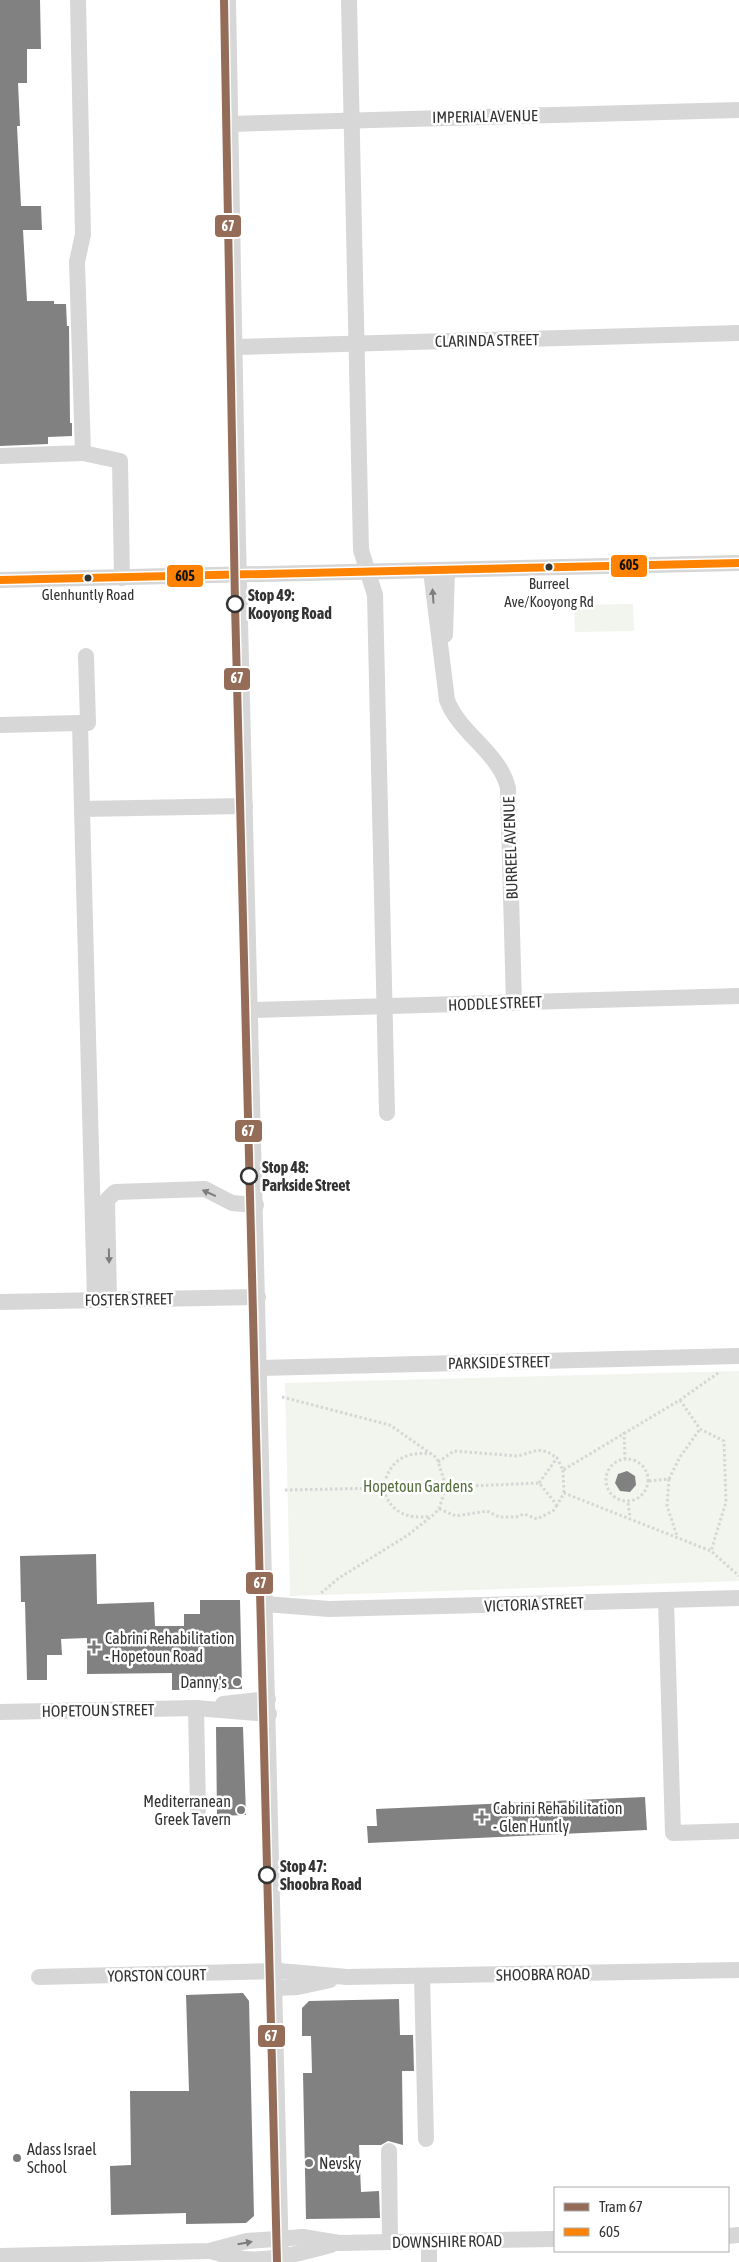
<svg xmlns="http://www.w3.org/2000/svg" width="739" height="2262" font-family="'Asap Condensed',sans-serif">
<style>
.green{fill:#f1f5ed}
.building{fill:#818181}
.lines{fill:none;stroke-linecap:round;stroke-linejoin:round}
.path{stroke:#d6d6d6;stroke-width:3;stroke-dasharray:2.5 2.5;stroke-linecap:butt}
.minor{stroke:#d7d7d7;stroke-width:16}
.bus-1-casing{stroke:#fff;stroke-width:11}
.bus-1{stroke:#ff8200;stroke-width:8}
.tram-1-casing{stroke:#fff;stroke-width:11}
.tram-1{stroke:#956c58;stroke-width:8}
.oneway{fill:#7d7d7d}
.bus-dot{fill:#333;stroke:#fff;stroke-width:2}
.stop-dot{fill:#fff;stroke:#333;stroke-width:2.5}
.poi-dot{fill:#7a7a7a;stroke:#fff;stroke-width:2}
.labels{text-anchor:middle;stroke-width:5;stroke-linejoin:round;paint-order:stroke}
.bus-label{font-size:15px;fill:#333;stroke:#fff}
.street-label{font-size:16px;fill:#333;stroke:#fff}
.stop-label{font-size:16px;font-weight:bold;fill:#333;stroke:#fff;text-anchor:start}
.park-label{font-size:16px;fill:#56703f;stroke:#fff}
.poi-label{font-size:16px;fill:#333;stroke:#fff;text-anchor:start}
.line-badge{stroke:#fff;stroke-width:2}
.badge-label{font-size:14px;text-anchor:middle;font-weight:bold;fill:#fff}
.pale-badge-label{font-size:14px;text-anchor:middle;font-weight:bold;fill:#111}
</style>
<rect width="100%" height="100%" fill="#fff"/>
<g class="green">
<path d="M633,604L634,631L575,632L574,605Z"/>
<path d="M739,1371V1581L290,1596L285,1383Z"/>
</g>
<g class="building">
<path d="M0,0H40L41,49H27V83H18L20,126H17L21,206H41L42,230H23L27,301H54V304H66L67,326H69L70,423H72V436L48,437V444L0,446Z"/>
<path d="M627,1471L635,1476L636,1485L630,1492L620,1491L615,1483L618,1474Z"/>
<path d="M96,1554L97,1604L154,1602L155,1626H184V1614H200V1600H240L242,1689L172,1690V1673L87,1674V1638L61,1639L62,1655H47V1680H27L25,1602H21L20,1556Z"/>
<path d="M216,1727H243L246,1815L217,1816Z"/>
<path d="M645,1797L647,1830L368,1843L367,1826H377L376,1809Z"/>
<path d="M243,1993L249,2001L254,2216L246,2223L186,2224V2213L111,2215L110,2166L131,2165L130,2091H189L186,1995Z"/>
<path d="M399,1999L400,2035H413L414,2071H402L403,2145L388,2141L381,2145H359L361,2192L379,2191L380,2218L306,2219L303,2073H312L311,2036H302V2008L309,2001Z"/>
</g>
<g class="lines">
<g class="path">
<path d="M282,1397L390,1425L437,1458L446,1487L439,1509L432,1516L408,1535L339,1578L321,1593"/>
<path d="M680,1400L700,1429L724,1441L726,1502L711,1551"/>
<path d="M624,1432L625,1458"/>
<circle cx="627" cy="1480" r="21"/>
<path d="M438,1462L454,1451L518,1456L538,1450L548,1452L557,1458"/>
<path d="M563,1470L564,1493"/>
<path d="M669,1479L667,1506L677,1536"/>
<path d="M649,1481L669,1479L680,1457L700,1429"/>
<path d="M539,1483L557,1458L563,1470L680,1400L718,1373"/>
<path d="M446,1487L539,1483L557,1505L564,1493L711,1551L739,1576"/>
<path d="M383,1488C389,1462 403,1451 430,1454"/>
<path d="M285,1490L383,1488C390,1512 407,1520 431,1516"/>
<path d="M628,1503L630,1517"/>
<path d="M439,1509L456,1516L487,1511L499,1517H516L524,1514L537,1519L553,1511L557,1505"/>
</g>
<g class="minor">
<path d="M228,0L238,541L281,2262"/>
<path d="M349,0L361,550L375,595L387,1113"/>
<path d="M230,124L739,110"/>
<path d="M235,347L739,333"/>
<path d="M83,453L120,461L122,578"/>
<path d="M0,456L83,453L77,262L83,234L78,0"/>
<path d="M431,571L447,700C459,733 500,753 508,788L514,1003"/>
<path d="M0,580L739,563"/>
<path d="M445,635L447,570"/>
<path d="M80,723H88L86,656"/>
<path d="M0,725L80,723L82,809"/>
<path d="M250,1010L739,996"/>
<path d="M109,1299L107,1200L115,1192L205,1189L232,1203L256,1205"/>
<path d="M95,1300L82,809L245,806"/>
<path d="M0,1302L258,1297"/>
<path d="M260,1368L739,1356"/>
<path d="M666,1600L673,1833L739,1831"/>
<path d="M265,1604L329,1609L739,1598"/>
<path d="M223,1704L268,1699"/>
<path d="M196,1708L198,1810"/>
<path d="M0,1712L196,1708L269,1714"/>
<path d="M422,1976L426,2139"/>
<path d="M39,1977L279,1971L347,1977L739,1970"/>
<path d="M275,1988L298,1987L330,1980"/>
<path d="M389,2151L390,2242"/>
<path d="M728,2236L739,2235"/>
<path d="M429,2241V2262"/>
<path d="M211,2251C221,2254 232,2258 242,2259C272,2262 303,2252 331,2245"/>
<path d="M0,2256L209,2251L247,2241L303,2237L339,2243L555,2239"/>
</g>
<g class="bus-1-casing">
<path id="bus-1" d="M0,580L739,563"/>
</g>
<use href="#bus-1" class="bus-1"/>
<g class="tram-1-casing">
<path id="tram-1" d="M224,0L235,604L277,2262"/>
</g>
<use href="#tram-1" class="tram-1"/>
</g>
<defs><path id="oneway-solid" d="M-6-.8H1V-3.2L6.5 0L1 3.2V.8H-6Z" transform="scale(1.25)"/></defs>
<g class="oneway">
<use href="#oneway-solid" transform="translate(433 596) rotate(-94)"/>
<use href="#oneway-solid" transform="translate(209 1193) rotate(-156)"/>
<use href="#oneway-solid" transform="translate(109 1256) rotate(89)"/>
<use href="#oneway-solid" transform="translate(245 2243) rotate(-10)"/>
</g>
<g class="bus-dot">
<circle cx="549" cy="567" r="4.5"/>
<circle cx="88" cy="578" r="4.5"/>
</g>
<g class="stop-dot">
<circle cx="235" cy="604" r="8"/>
<circle cx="249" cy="1176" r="8"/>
<circle cx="267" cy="1875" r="8"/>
</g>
<g class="poi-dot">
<path d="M91.5 1639.5h5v5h5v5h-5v5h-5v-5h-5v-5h5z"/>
<circle cx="237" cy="1682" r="5"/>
<circle cx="241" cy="1810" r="5"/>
<path d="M479.5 1809.5h5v5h5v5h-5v5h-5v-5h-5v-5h5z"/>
<circle cx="17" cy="2158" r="5"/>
<circle cx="309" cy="2163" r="5"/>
</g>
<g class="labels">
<g class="bus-label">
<text x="549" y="589">Burreel<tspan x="549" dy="18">Ave/Kooyong Rd</tspan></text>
<text x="88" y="600">Glenhuntly Road</text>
</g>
<g class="street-label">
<text transform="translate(485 116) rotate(-1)" y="6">IMPERIAL AVENUE</text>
<text transform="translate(487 340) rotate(-1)" y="6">CLARINDA STREET</text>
<text transform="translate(510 848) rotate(-92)" y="6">BURREEL AVENUE</text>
<text transform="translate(495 1003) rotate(-2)" y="6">HODDLE STREET</text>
<text transform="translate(129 1299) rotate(-1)" y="6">FOSTER STREET</text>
<text transform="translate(499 1362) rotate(-1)" y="6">PARKSIDE STREET</text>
<text transform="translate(534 1604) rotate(-2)" y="6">VICTORIA STREET</text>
<text transform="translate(98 1710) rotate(-1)" y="6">HOPETOUN STREET</text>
<text transform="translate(543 1974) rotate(-1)" y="6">SHOOBRA ROAD</text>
<text transform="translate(157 1975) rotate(-1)" y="6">YORSTON COURT</text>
<text transform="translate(447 2241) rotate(-1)" y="6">DOWNSHIRE ROAD</text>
</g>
<g class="stop-label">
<text x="248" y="601">Stop 49:<tspan x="248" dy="18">Kooyong Road</tspan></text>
<text x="262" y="1173">Stop 48:<tspan x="262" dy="18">Parkside Street</tspan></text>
<text x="280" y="1872">Stop 47:<tspan x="280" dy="18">Shoobra Road</tspan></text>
</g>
<g class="park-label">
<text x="418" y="1492">Hopetoun Gardens</text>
</g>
<g class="poi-label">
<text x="105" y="1644">Cabrini Rehabilitation<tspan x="105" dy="18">- Hopetoun Road</tspan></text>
<text x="227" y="1688" text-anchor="end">Danny's</text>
<text x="231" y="1807" text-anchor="end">Mediterranean<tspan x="231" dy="18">Greek Tavern</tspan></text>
<text x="493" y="1814">Cabrini Rehabilitation<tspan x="493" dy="18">- Glen Huntly</tspan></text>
<text x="27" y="2155">Adass Israel<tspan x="27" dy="18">School</tspan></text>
<text x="319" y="2169">Nevsky</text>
</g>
</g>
<g class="line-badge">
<rect x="214" y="214" width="28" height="24" rx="5" fill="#956c58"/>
<rect x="610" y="554" width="38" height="24" rx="5" fill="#ff8200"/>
<rect x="166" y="564" width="38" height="24" rx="5" fill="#ff8200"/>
<rect x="223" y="667" width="28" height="24" rx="5" fill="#956c58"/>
<rect x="234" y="1119" width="29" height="24" rx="5" fill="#956c58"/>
<rect x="245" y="1571" width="29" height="24" rx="5" fill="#956c58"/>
<rect x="257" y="2024" width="29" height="24" rx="5" fill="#956c58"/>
</g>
<g class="badge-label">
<text x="228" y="231">67</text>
<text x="237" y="683">67</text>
<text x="248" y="1136">67</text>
<text x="260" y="1588">67</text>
<text x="271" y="2041">67</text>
</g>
<g class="pale-badge-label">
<text x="629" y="570">605</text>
<text x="185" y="581">605</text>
</g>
<rect x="554" y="2187" width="175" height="65" fill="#ffffff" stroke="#adadad"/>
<rect x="564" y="2203" width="25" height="8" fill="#956c58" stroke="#adadad"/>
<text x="599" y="2212" font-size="15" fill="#333333">Tram 67</text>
<rect x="564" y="2228" width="25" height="8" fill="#ff8200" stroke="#adadad"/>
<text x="599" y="2237" font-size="15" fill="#333333">605</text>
</svg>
